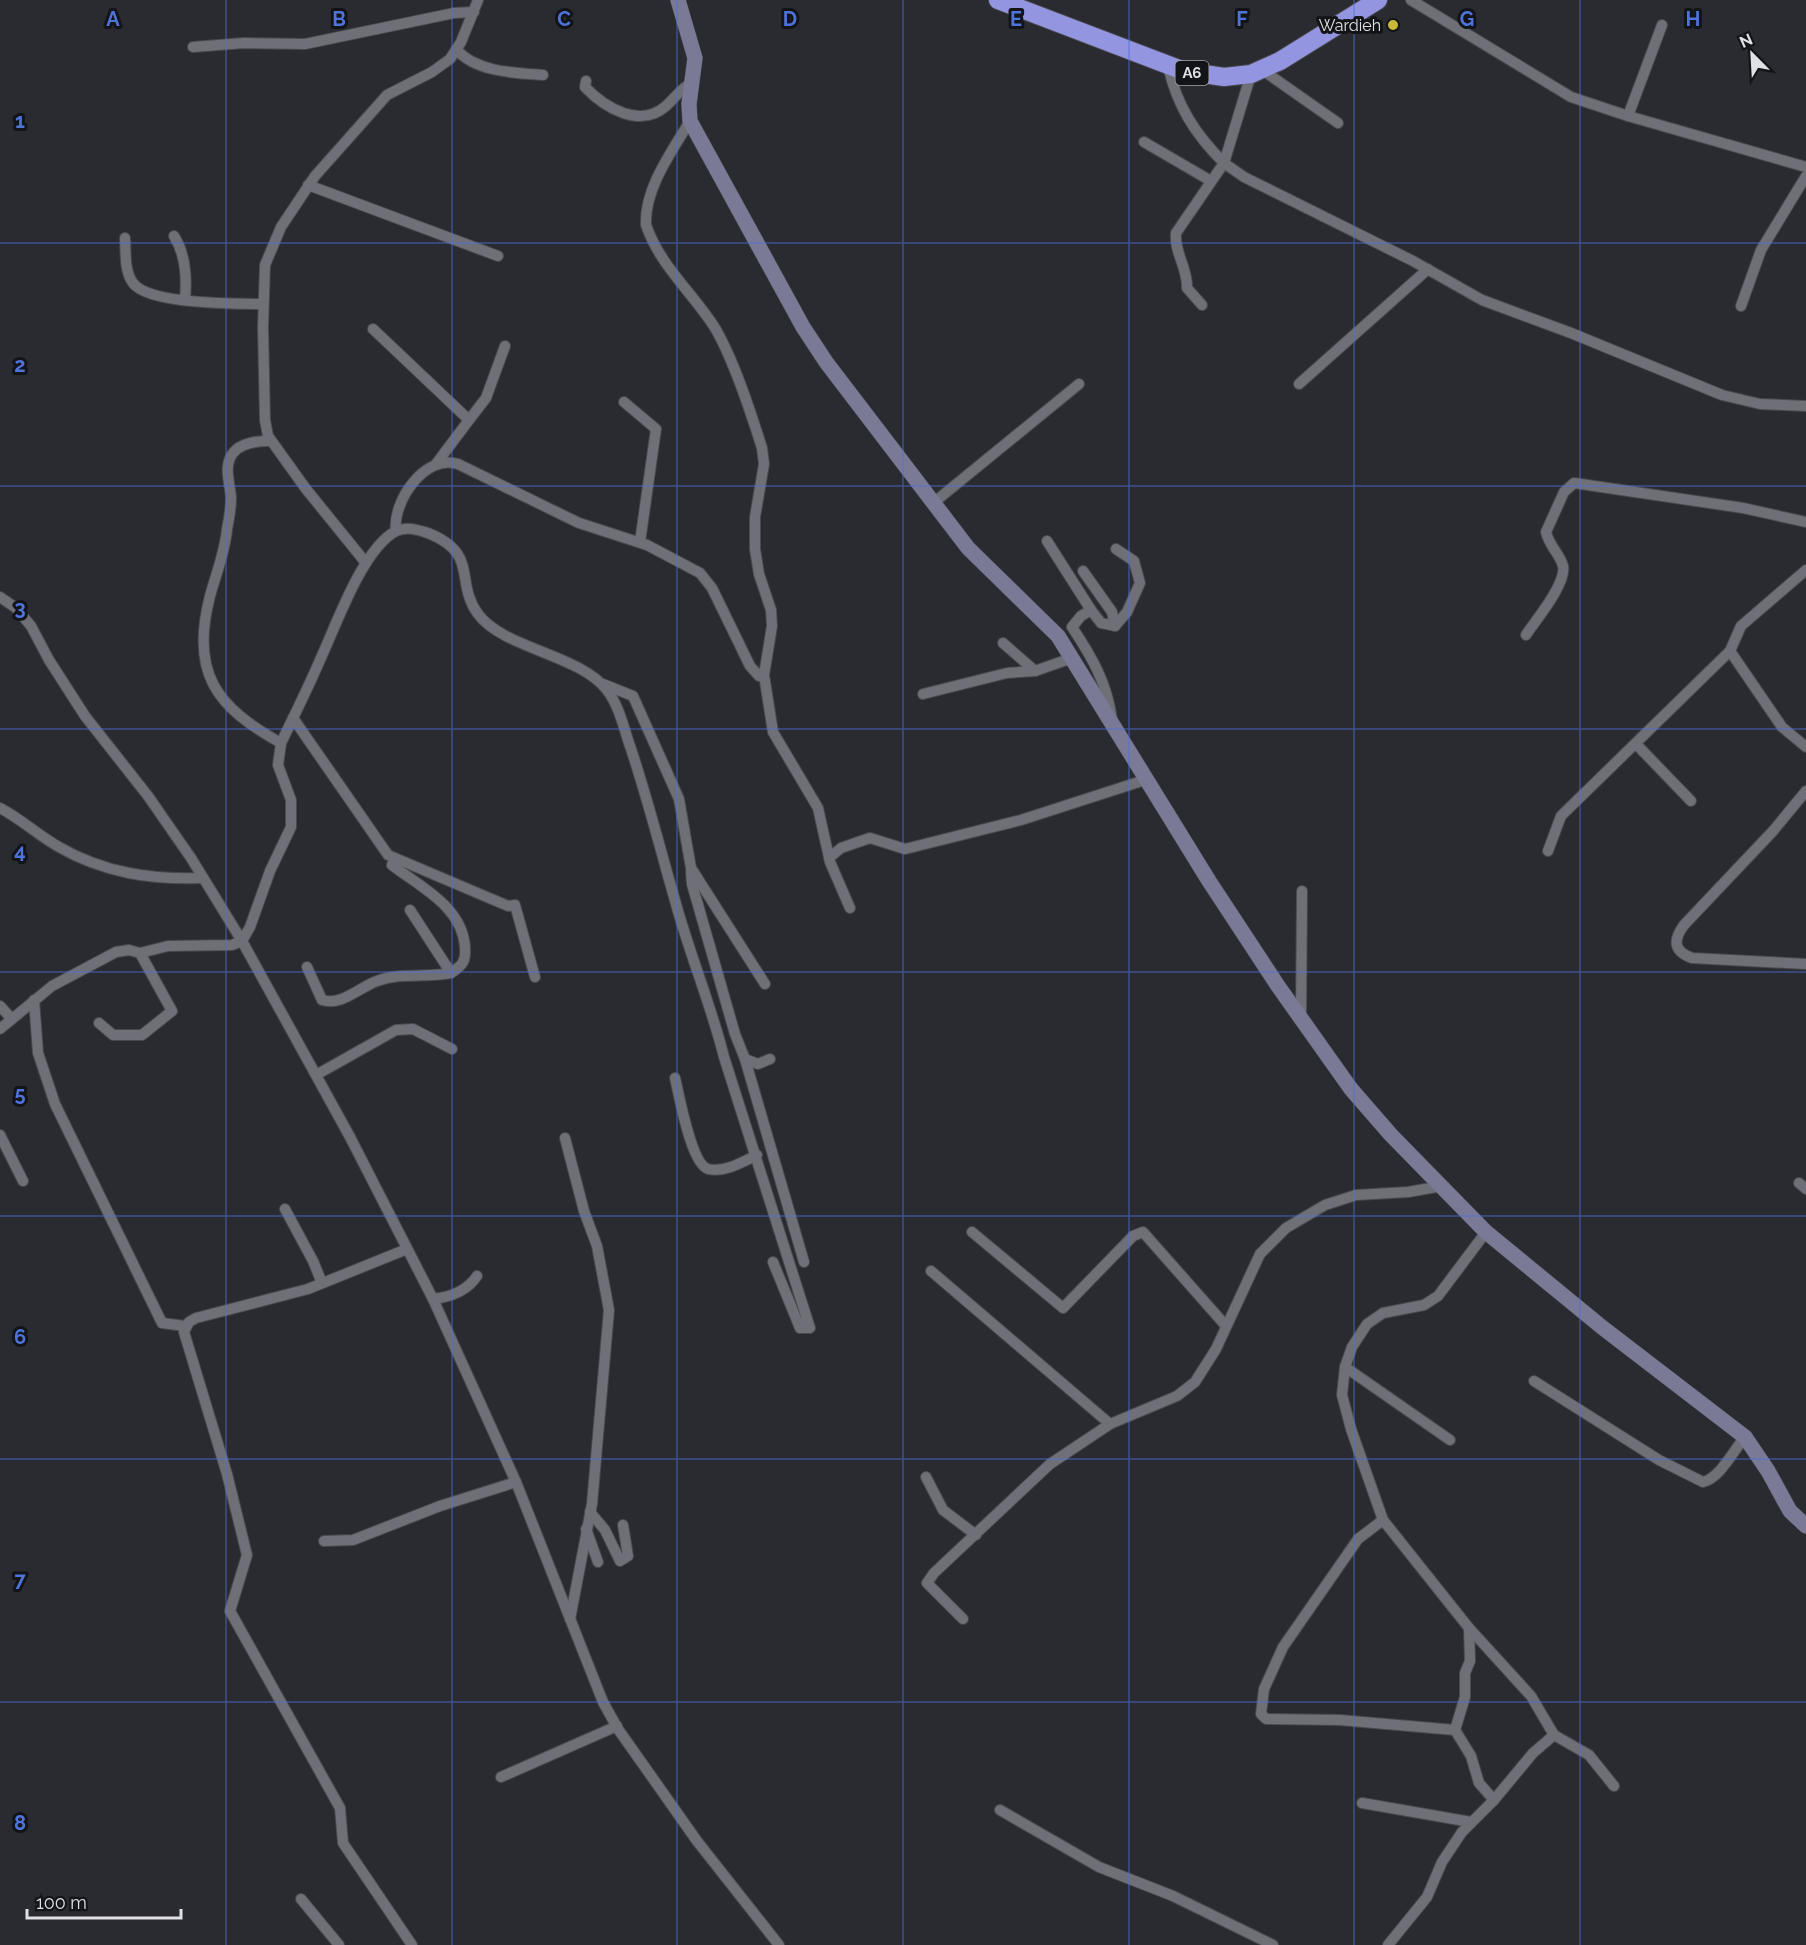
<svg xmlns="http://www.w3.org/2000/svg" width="1806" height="1945" font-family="Raleway,sans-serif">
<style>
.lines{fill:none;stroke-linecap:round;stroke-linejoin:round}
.street-casing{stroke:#49494e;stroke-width:12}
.secondary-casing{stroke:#49494e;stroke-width:16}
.highway-casing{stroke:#49494e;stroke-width:20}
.street{stroke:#6f6f77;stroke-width:10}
.secondary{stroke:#7a7a97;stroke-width:15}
.highway{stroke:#9395e1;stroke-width:18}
.grid{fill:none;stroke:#4e73db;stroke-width:1.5;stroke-opacity:0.55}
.poi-dot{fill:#cbba39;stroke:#131417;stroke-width:2}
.labels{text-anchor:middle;stroke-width:6;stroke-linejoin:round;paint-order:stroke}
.shield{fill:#131417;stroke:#a3a4a7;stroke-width:1.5}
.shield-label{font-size:15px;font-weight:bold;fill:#e1e1e5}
.poi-label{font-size:16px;fill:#e1e1e5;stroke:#131417;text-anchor:end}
.grid-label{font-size:20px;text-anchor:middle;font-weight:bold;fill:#4e73db;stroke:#131417;stroke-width:6;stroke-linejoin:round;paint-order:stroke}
</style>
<rect width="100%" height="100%" fill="#2a2b31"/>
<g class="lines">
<g class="street-casing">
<g id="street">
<path d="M1411,0L1571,97L1628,116L1806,167"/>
<path d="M193,47L244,43L305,44L454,13L474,12"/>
<path d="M457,50C476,72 515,73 543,75"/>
<path d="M1168,66C1177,106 1195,134 1224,163L1176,233C1174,253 1188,268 1187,288L1202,305"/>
<path d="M1261,69L1338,123"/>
<path d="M1251,74L1224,163L1244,177L1413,261L1482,300L1571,333L1722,395L1760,404L1806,406"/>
<path d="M586,81L585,87C605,108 640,129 666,106C676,97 681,88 693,82"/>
<path d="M1628,116L1662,25"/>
<path d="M1144,142L1211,181"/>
<path d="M308,185L498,256"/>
<path d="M174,236C186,255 187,277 185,299"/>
<path d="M125,238C126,252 124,271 133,283C148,304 236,304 263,304"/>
<path d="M1741,306L1761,250L1806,176"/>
<path d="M373,329L469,420L436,464"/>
<path d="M1299,384L1428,269"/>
<path d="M624,402L656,429L640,542"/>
<path d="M469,420L486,398L505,346"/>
<path d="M270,441C258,441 242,442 233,453C223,466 230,483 231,498C231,508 229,519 227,529C225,552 216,574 210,596C190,673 216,707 281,743"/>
<path d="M932,504L1079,384"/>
<path d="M396,531C392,502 425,453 458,464L579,523L647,545L700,573L712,588L750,666L759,676L764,675L772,626L771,610L759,574L755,549V517L764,464L762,448C751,413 734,360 715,328C693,293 660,266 646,225C644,189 672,151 690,121"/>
<path d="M1047,541L1091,610L1081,616L1072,627C1092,657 1107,683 1112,720"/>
<path d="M366,563L306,489L268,436L265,420L263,327L265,265L281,227L315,176L387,95L432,72L450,59L461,42L478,0"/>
<path d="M1806,570L1741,626L1730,651L1782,727L1806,747"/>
<path d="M1083,571L1112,612L1115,626L1101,623L1091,610"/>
<path d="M0,597L16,608L31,626L49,660L85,716L148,796L191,858L242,941L350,1137L433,1299L516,1482L603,1702L618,1729L697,1841L779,1945"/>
<path d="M1115,626L1127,612L1140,583L1134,561L1116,549"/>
<path d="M1526,635C1535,621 1567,583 1563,566C1560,554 1549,546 1546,532L1564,492L1574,483L1743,508L1806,522"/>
<path d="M1003,643L1035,671L1072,658"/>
<path d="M764,675L773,732L818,808L830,862L850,908"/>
<path d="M603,684L633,696L679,799L691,868L765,984"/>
<path d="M923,694L1007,673L1035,671"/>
<path d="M293,718L388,855L508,906L515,905L535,977"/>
<path d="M1636,744L1691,801"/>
<path d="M1806,791L1773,831L1684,925C1673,940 1673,951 1692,958L1806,964"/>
<path d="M0,808C21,819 38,835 59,847C104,873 152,880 203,878"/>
<path d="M1548,851L1561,816L1730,651"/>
<path d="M395,858L392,865C420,887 462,906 465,947C466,961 463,965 451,973L410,910"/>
<path d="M829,858L841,848L864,840L870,838L905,849L1021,820L1148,779"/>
<path d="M691,872L692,884L735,1034L745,1059L758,1064L770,1059"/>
<path d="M307,967L322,1000C342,1006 358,988 377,981C401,972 427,978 451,973"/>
<path d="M34,1000L38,1053L55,1104L162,1323L185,1326"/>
<path d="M0,1006L11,1018"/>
<path d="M1301,1018L1302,891"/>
<path d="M99,1023L113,1035H142L172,1011L140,953"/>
<path d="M0,1029L52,986L116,952L129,950L140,953L168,946L232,945L242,941L250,927L270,871L291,827V800L278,765L281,743C294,716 308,688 320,660C336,626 362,549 396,531C407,526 418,530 428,533C480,554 454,581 478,614C504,649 579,654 607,690C620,707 624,730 631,749C648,800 661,852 676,904C690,955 711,1005 724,1057L810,1328H800L773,1262"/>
<path d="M745,1059L804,1262"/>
<path d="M316,1075L396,1030L413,1029L452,1049"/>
<path d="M675,1078C679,1094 691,1164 708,1169C725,1173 742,1162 757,1155"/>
<path d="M0,1135L23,1181"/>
<path d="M565,1138L584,1211L597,1246L609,1310L592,1504L570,1619"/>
<path d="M1799,1183L1806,1189"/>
<path d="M285,1209L313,1261L322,1283"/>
<path d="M972,1232L1063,1308L1133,1236L1143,1232L1226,1326"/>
<path d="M1486,1232L1438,1296L1424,1305L1383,1313L1367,1324L1352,1347L1345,1367L1342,1395L1351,1429L1383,1520L1469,1628L1531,1696L1554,1735L1589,1755L1614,1786"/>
<path d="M407,1249L308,1289L196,1318L189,1322L184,1332L227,1474L247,1555L230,1611L340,1808L343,1843L412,1945"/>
<path d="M931,1271L1110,1424"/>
<path d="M433,1299C451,1297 467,1291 477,1276"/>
<path d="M1345,1367L1450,1440"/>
<path d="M1534,1381L1659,1460L1703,1482C1720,1478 1733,1451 1745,1437"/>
<path d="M926,1477L943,1510L976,1535"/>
<path d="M590,1512L605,1530L620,1561L628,1556L623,1525"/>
<path d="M1383,1520L1358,1539L1283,1647L1264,1689L1261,1714L1266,1719L1340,1720L1455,1730"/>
<path d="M586,1529L598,1562"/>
<path d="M324,1541L353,1540L440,1506L516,1482"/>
<path d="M963,1619L927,1583L934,1573L1050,1464L1110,1424L1177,1396L1195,1382L1216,1349L1260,1254L1286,1228L1325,1205L1356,1195L1408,1192L1442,1186"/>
<path d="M1469,1628L1470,1661L1465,1673V1697L1455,1730L1471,1756L1479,1783L1494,1800"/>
<path d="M501,1777L617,1726"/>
<path d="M1362,1803L1471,1822"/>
<path d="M1000,1810L1099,1867L1173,1896L1273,1945"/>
<path d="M301,1899L339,1945"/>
<path d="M1388,1945L1427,1897L1442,1862L1462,1832L1494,1800L1533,1753L1554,1735"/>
</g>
</g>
<g class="secondary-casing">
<path id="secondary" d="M678,0L695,58L689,104L690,121L803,327L826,362L968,548L1058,636L1209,881L1278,986L1351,1089L1391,1135L1486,1232L1603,1328L1745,1437L1768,1471L1790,1511L1806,1526"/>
</g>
<g class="highway-casing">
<path id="highway" d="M998,0L1184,71L1224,77L1251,74L1280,61L1378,0"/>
</g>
<use href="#street" class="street"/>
<use href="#secondary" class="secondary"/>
<use href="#highway" class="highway"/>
</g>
<path class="grid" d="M226,0V1945M452,0V1945M677,0V1945M903,0V1945M1129,0V1945M1354,0V1945M1580,0V1945M0,243H1806M0,486H1806M0,729H1806M0,972H1806M0,1216H1806M0,1459H1806M0,1702H1806"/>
<circle class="poi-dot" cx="1393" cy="25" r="6"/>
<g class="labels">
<rect class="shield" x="1175.5" y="61" width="33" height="24" rx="4.5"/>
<g class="shield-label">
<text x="1192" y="78">A6</text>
</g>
<g class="poi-label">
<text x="1381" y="31">Wardieh</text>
</g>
</g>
<g class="grid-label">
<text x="113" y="26">A</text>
<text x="339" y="26">B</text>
<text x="564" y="26">C</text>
<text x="790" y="26">D</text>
<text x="1016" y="26">E</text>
<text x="1242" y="26">F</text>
<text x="1467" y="26">G</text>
<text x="1693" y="26">H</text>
<text x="20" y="128">1</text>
<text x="20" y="372">2</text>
<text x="20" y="615">3</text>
<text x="20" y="858">4</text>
<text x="20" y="1101">5</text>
<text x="20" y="1344">6</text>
<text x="20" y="1587">7</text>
<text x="20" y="1830">8</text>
</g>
<g transform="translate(1752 54) rotate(336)" stroke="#131417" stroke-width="4.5" paint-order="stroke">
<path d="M0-4.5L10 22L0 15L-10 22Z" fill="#e1e1e5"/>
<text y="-9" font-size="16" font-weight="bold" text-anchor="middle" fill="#e1e1e5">N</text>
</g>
<path d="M27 1909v9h154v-9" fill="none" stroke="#e1e1e5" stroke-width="3"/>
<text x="36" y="1909" font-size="18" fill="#e1e1e5" stroke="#131417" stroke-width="4.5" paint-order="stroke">100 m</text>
</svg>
